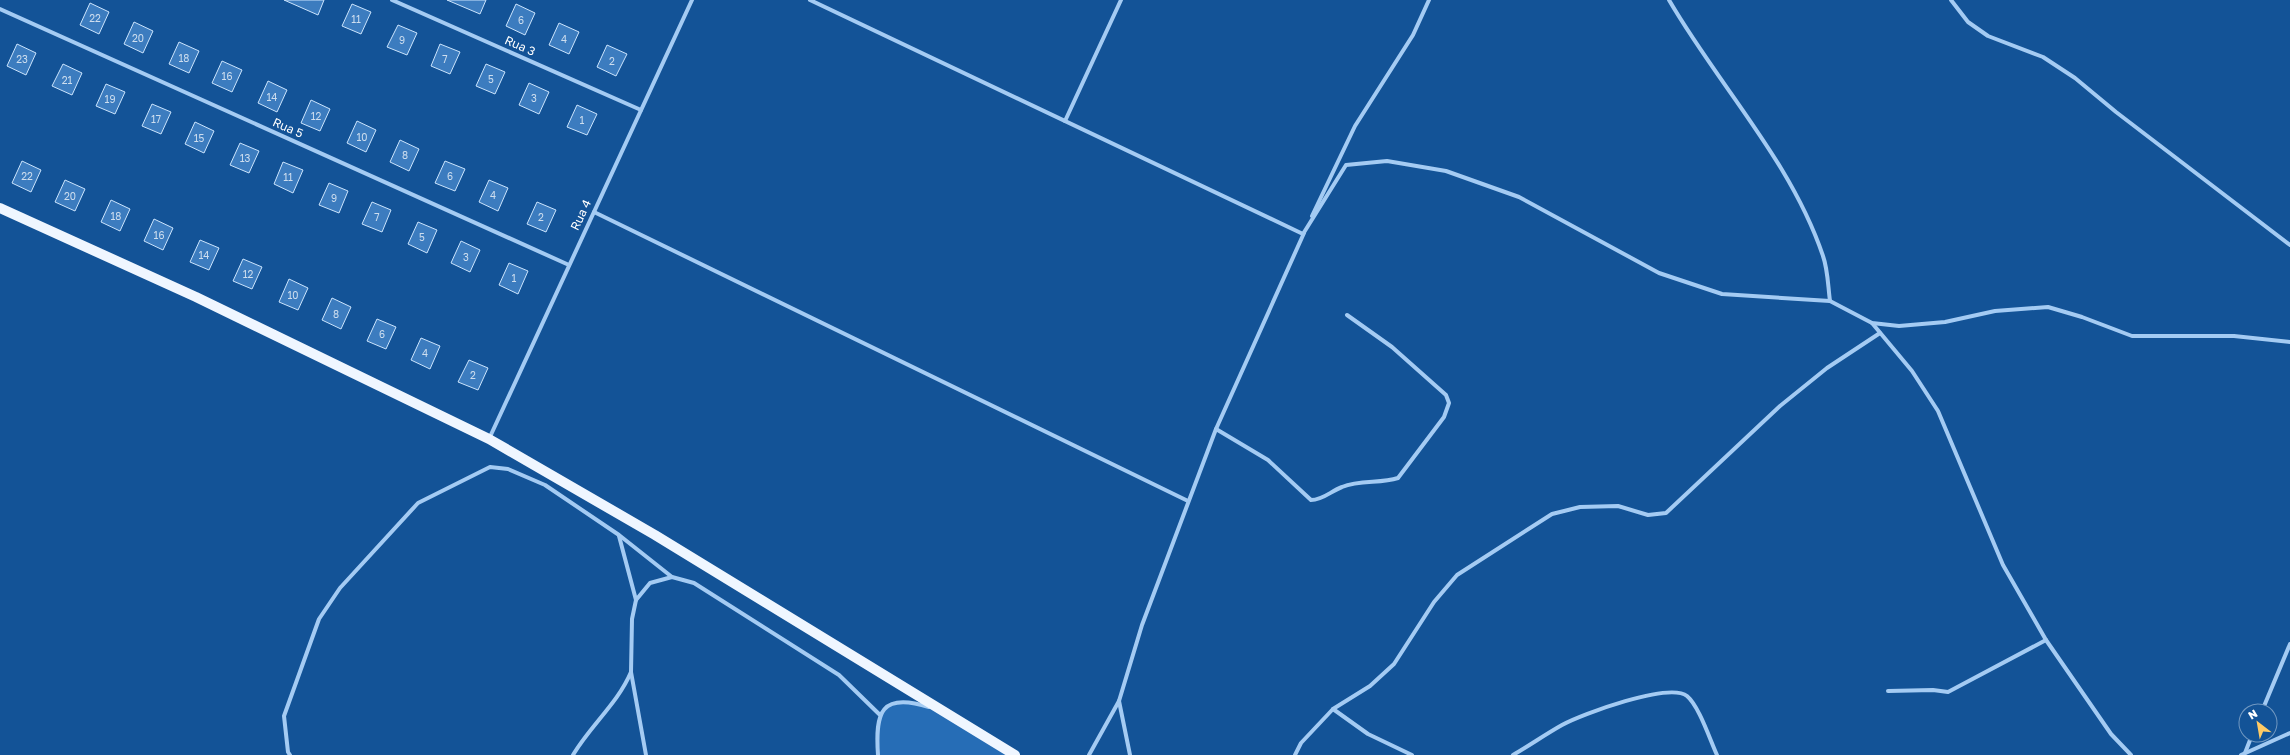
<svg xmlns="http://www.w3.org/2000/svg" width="2290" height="755" font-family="'Golos Text',sans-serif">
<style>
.green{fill:#266db6}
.building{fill:#3c7cbf;stroke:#cbe4fd}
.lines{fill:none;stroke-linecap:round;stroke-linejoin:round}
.street{stroke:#a4cbf3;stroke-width:4}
.primary{stroke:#eff6ff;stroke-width:10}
.labels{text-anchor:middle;stroke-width:4;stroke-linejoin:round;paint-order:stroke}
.number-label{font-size:10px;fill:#cedeef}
.street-label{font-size:12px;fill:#fff;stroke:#135397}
</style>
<rect width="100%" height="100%" fill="#135397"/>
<path class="green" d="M909,701L941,710L1015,755H879V714L891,704Z"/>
<g class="building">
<path d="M284,0H324L318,15Z"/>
<path d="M447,0H486L480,14Z"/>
<path d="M90,3L109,12L99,34L80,25Z"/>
<path d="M352,4L371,12L361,34L342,26Z"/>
<path d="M516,4L535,13L525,35L506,26Z"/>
<path d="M134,22L153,31L143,53L124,44Z"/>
<path d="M559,23L579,32L569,54L549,45Z"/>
<path d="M398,25L417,33L407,55L387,47Z"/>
<path d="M179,42L199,51L189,73L169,64Z"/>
<path d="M17,44L36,53L26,75L7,66Z"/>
<path d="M440,44L460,52L450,74L431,66Z"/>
<path d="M607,45L627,54L616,76L597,67Z"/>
<path d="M222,61L242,70L232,92L212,83Z"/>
<path d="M63,64L82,73L72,95L52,86Z"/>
<path d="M486,64L505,72L495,94L476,86Z"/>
<path d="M268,81L287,90L277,112L258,103Z"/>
<path d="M529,83L549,92L539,114L519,105Z"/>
<path d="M106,84L125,92L115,114L96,106Z"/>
<path d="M311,100L330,109L320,131L301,123Z"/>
<path d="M152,104L171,112L161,134L142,126Z"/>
<path d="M577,105L597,114L587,135L567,127Z"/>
<path d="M357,121L376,130L366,152L347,143Z"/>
<path d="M195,122L214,131L204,153L185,144Z"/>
<path d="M400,140L419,149L409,171L390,162Z"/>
<path d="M240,143L259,151L249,173L230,165Z"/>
<path d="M22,161L41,170L31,192L12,183Z"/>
<path d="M445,161L465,169L455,191L435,183Z"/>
<path d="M283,162L303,170L293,193L274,184Z"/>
<path d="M65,180L85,189L75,211L55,202Z"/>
<path d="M489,180L508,188L498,211L479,202Z"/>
<path d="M329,183L348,191L339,213L319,205Z"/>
<path d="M111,200L130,209L120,231L101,222Z"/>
<path d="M372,202L391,210L382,232L362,224Z"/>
<path d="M537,202L556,210L546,232L527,224Z"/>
<path d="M154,219L173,228L163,250L144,241Z"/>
<path d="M418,222L437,230L427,253L408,244Z"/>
<path d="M200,240L219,248L209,270L190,262Z"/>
<path d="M461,241L480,250L470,272L451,263Z"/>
<path d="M243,259L262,267L252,289L233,281Z"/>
<path d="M509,263L528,271L518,294L499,285Z"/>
<path d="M289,279L308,288L298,310L279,302Z"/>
<path d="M332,298L351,307L341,329L322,320Z"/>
<path d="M377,319L396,327L386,349L367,341Z"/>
<path d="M421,338L440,346L430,369L411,360Z"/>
<path d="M469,360L488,368L478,390L458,382Z"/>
</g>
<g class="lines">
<g class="street">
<path d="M392,0L641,110"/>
<path d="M810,0L1303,234L1346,165L1387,161L1446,171L1519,197L1659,273L1722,294L1830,301L1872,323L1899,326L1945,322L1995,311L2048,307L2082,317L2132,336H2234L2290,342"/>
<path d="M1669,0C1719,86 1791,161 1823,256C1828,270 1828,287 1830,301"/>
<path d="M1951,0L1968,22L1988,36L2043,57L2075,78L2116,112L2290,245"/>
<path d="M0,9L569,265"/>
<path d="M1065,121L1121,0"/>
<path d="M594,212L1188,501"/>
<path d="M1312,216L1355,126L1413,35L1429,0"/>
<path d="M1872,323L1912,371L1938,411L2003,565L2046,640L2111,734L2131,755"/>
<path d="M1216,429L1268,460L1311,500C1323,500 1331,491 1342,487C1360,479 1380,484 1398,478L1444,417L1449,403L1446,395L1392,347L1347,315"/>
<path d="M489,439L692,0"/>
<path d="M619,536L636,600L632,619L631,672L646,755"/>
<path d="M636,600L650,583L672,577"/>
<path d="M1888,691L1933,690L1948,692L2046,640"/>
<path d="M1119,701L1130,755"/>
<path d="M1333,709L1368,734L1412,755"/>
<path d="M2262,711L2290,644"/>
<path d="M2245,753L2252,735"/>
<path d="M290,755L288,752L284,716L319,619L340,588L418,503L490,467L508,469L545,485L619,535L672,577L694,583L839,675L879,714"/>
<path d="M573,755C590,726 618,703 631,672"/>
<path d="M878,755C875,712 881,692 929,707"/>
<path d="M1089,755L1119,701L1142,625L1216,429L1304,233"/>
<path d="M1295,755L1301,743L1333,709L1370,686L1394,664L1434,602L1457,575L1552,514L1580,507L1618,506L1648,515L1666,513L1780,406L1827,368L1880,333"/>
<path d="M1513,755C1530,745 1546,734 1562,725C1582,714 1669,682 1687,696C1699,706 1710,740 1717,755"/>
<path d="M2241,755L2290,733"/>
</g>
<path class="primary" d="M0,208L196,297L489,439L655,535L1015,755"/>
</g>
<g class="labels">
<g class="number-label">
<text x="95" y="22">22</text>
<text x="356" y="23">11</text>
<text x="521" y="24">6</text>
<text x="138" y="42">20</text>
<text x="564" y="43">4</text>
<text x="402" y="44">9</text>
<text x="184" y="62">18</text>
<text x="22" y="63">23</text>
<text x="445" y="63">7</text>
<text x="612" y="65">2</text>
<text x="227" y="80">16</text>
<text x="491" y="83">5</text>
<text x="67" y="84">21</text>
<text x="272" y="101">14</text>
<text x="534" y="102">3</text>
<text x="110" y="103">19</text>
<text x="316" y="120">12</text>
<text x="156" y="123">17</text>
<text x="582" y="124">1</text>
<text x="362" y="141">10</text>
<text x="199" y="142">15</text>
<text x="405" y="159">8</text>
<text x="245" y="162">13</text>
<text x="27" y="180">22</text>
<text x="450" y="180">6</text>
<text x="288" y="181">11</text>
<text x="493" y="199">4</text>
<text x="70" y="200">20</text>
<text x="334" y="202">9</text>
<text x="116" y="220">18</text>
<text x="377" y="221">7</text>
<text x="541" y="221">2</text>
<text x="159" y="239">16</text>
<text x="422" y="241">5</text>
<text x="204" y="259">14</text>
<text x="466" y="261">3</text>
<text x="248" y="278">12</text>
<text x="514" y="282">1</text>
<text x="293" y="299">10</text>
<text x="336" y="318">8</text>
<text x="382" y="338">6</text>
<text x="425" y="357">4</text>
<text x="473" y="379">2</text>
</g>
<g class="street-label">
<text transform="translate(520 46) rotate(24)" y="4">Rua 3</text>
<text transform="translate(288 128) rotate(24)" y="4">Rua 5</text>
<text transform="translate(581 215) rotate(-65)" y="4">Rua 4</text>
</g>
</g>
<g transform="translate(2258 723) rotate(329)"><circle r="19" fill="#135397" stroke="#7198c1"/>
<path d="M0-3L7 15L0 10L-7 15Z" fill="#ffcb65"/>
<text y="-6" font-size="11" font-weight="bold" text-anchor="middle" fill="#ffffff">N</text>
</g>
</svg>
